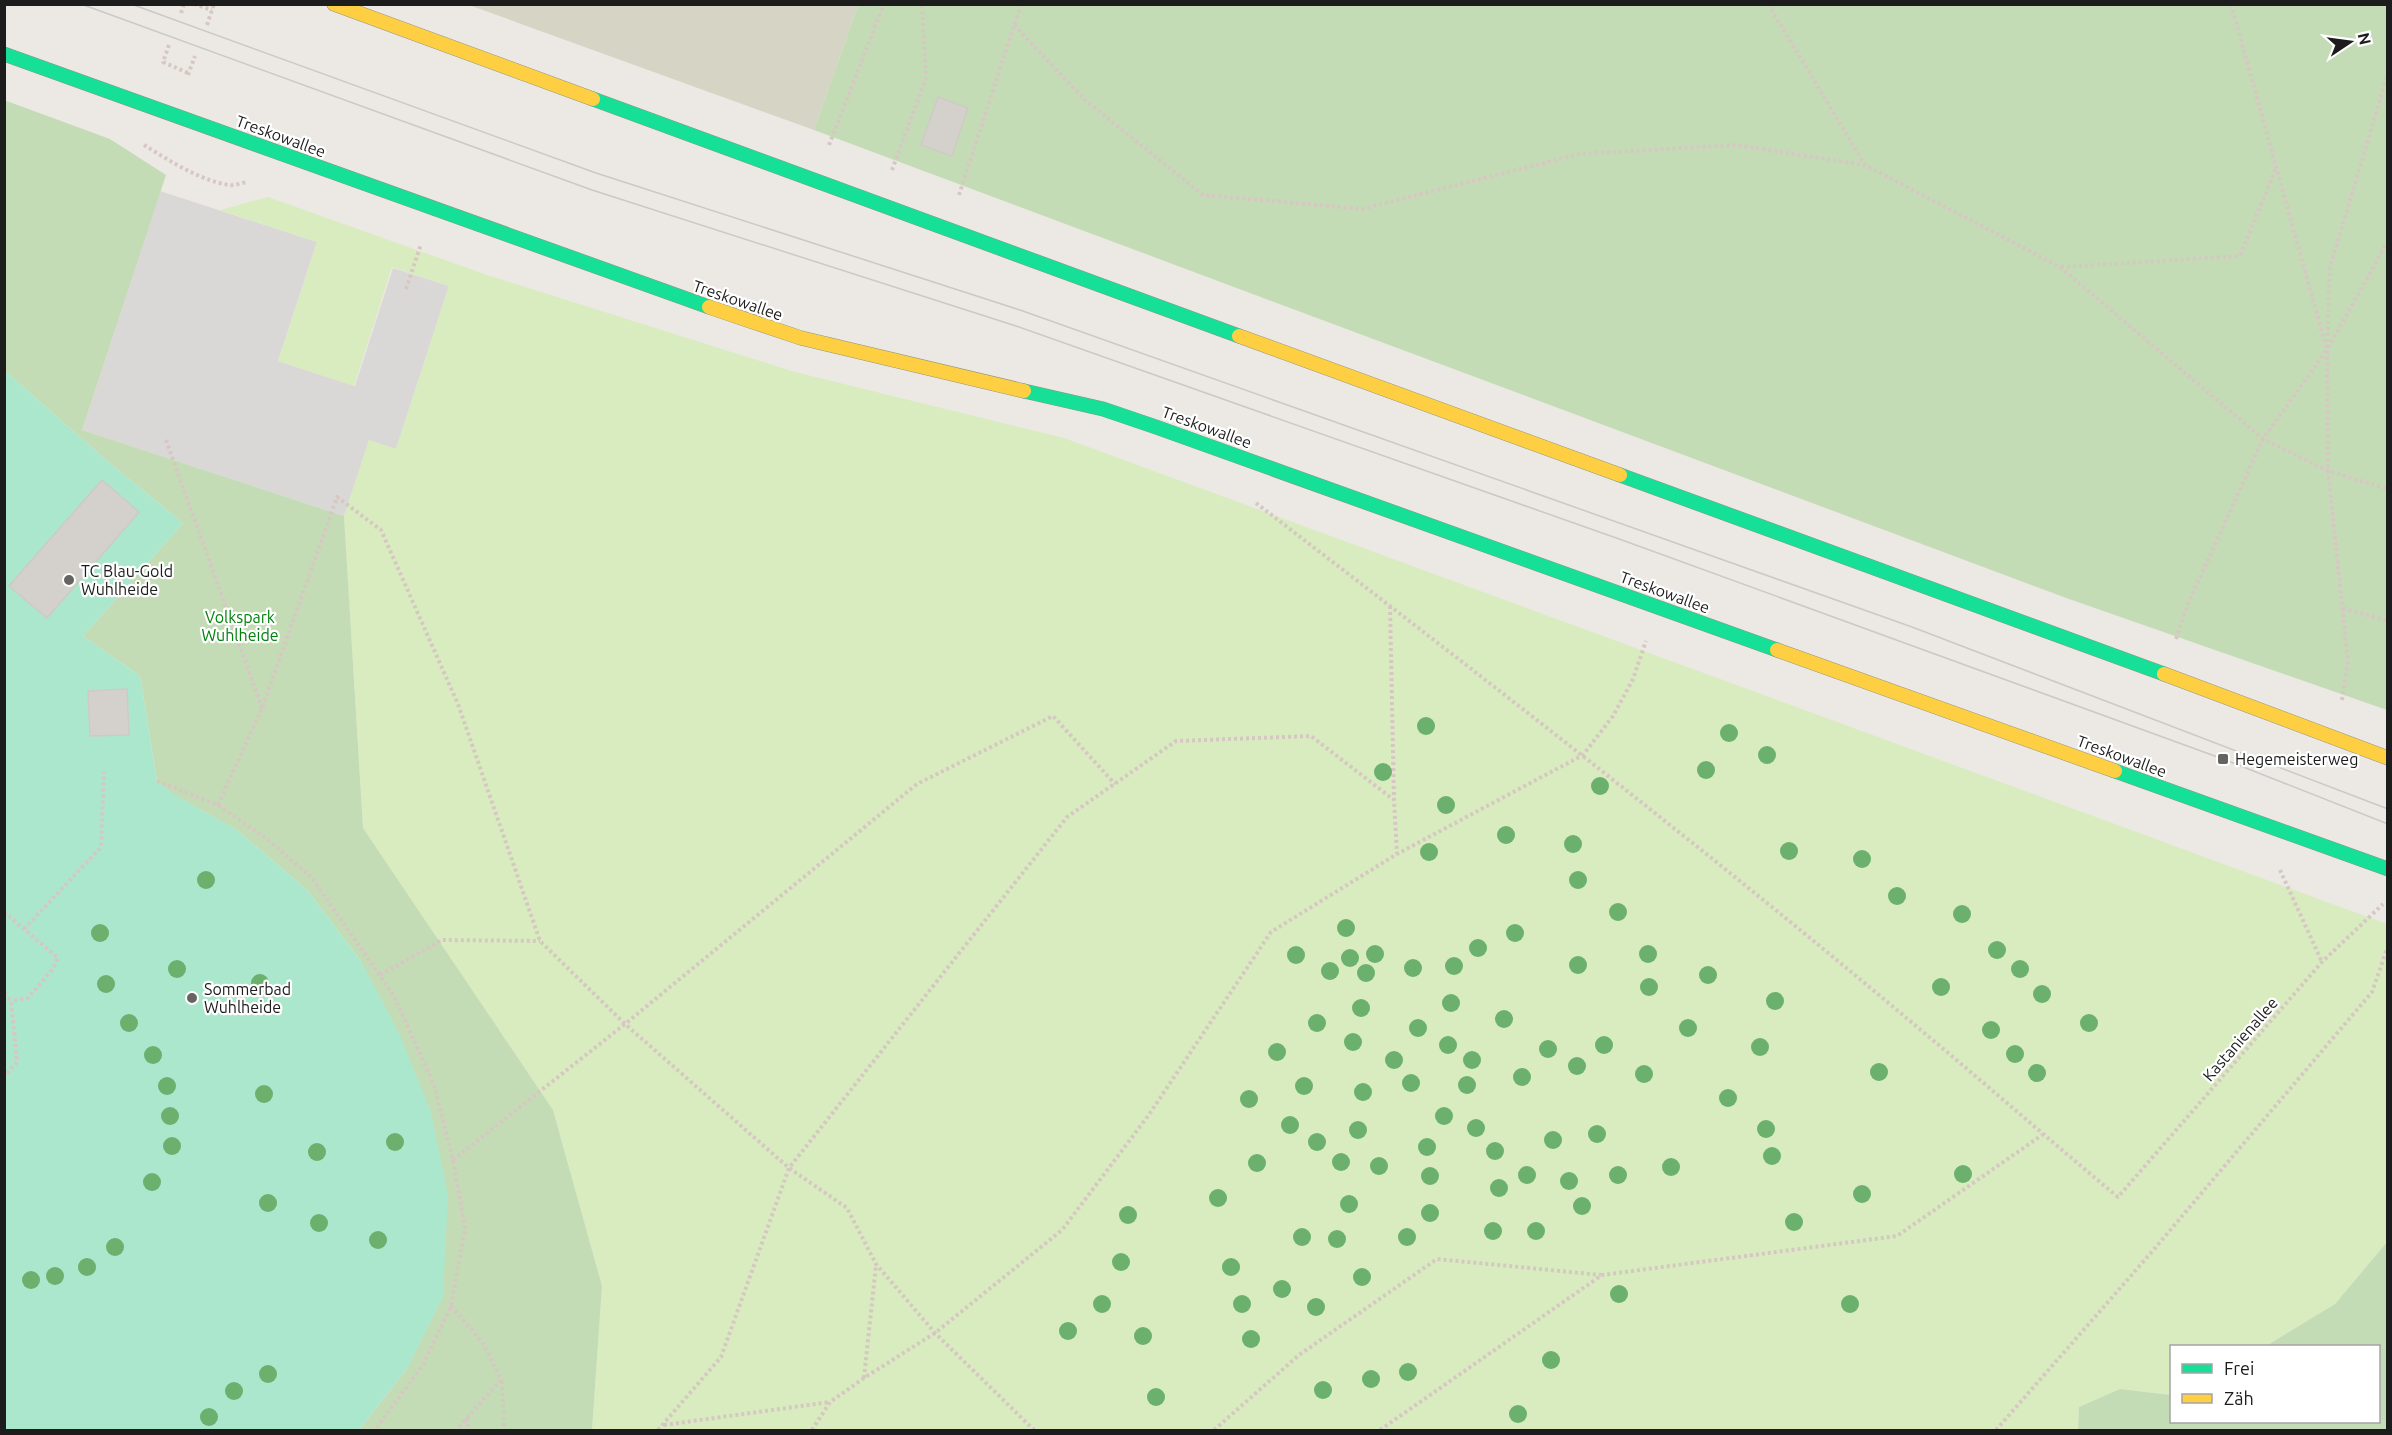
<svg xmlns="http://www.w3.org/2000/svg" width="2392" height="1435" font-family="Ubuntu,sans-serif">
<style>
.residential{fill:#dad8d6}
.construction{fill:#d6d4c5}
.grass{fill:#d8ecbf}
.forest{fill:#c4dcb6}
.pitch{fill:#abe7cd}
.building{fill:#d4d1cc;stroke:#cfcac5;stroke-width:1.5}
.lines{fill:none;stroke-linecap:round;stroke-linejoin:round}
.fast-casing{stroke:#93957c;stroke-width:15}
.slow-casing{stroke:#93957c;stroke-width:15}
.path{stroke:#d7c7c3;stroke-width:4;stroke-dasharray:3 3;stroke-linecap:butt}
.fast{stroke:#16e098;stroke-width:14}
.slow{stroke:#ffcf43;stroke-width:14}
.tram{stroke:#c9c9c8;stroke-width:1.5}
.tree{fill:#6bb06d}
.poi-dot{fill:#656462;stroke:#fff;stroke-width:2}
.labels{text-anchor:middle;stroke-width:4.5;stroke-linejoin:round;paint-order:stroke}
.street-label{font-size:16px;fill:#1c1c1c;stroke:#fff}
.poi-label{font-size:16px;fill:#1c1c1c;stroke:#fff;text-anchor:start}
.park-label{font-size:16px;fill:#02820c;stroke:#fff}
</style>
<rect width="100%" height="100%" fill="#ece9e4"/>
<path class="residential" d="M160,191L317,242L278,361L355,386L393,268L449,286L396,449L369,441L344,516L82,430Z"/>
<path class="construction" d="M469,5H858L814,130Z"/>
<path class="grass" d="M268,197L487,275L795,372L1064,438L2387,924V1242L2335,1304L2266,1346H2172L2171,1395L2120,1389L2079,1407L2078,1430H592L602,1286L553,1110L363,828L344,516L369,440L396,449L449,286L392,267L354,386L278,361L317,242L220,210Z"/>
<g class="forest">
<path d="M858,5H2387V710L2069,599L814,130Z"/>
<path d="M4,100L110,139L166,175L82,430L344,516L363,828L553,1110L602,1286L592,1430H359L408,1367L361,961L307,890L237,830L172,794L157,781L140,676L83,636L183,523L106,460L5,371Z"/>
<path d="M2387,1242V1430H2078L2079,1407L2120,1389L2171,1395L2172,1422H2378V1346H2266L2335,1304Z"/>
</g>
<path class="pitch" d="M5,371L106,460L183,523L83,636L140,676L157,781L173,794L237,830L307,890L361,961L400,1035L431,1112L448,1195L443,1297L408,1367L359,1430H5Z"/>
<g class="building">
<path d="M938,97L968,108L952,156L921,145Z"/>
<path d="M102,480L139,512L47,618L9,586Z"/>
<path d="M127,689L129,735L90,736L88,691Z"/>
</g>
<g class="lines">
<g class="fast-casing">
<g id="fast">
<path d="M4,54L709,307"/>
<path d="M593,99L1239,336"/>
<path d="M1024,391L1103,409L1156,427L1777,650"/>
<path d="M1620,475L2164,674"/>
<path d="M2115,771L2388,869"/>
</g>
</g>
<g class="slow-casing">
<g id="slow">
<path d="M334,4L593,99"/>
<path d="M709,307L801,338L1024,391"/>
<path d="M1239,336L1620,475"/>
<path d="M1777,650L2115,771"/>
<path d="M2164,674L2388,758"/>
</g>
</g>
<g class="path">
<path d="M194,4L212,10"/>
<path d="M1768,4L1865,165L2060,267L2263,439L2328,471L2388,489"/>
<path d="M2231,4L2326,347"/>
<path d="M181,13L184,4"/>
<path d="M207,25L214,4"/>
<path d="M1014,25L1085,100L1203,195L1362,209L1579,154L1736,145L1865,165"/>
<path d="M169,45L163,62L188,73"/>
<path d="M188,75L195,56"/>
<path d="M144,145C170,161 199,180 229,185C234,186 241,183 247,182"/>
<path d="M829,145L884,4"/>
<path d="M892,170L926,78L922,4"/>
<path d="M959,195L1021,4"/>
<path d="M2061,267L2240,256L2276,168"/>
<path d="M406,289L421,244"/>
<path d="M166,440L262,708"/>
<path d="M1256,503C1476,672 1697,842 1910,1021C1980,1079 2048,1139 2118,1197L2322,962L2383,904"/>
<path d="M1390,606L1394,800L1397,854"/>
<path d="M2343,608L2388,621"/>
<path d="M2176,639L2187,606L2263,439L2327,350L2330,267L2388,73"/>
<path d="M2342,700L2348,661L2328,471L2327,350L2388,241"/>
<path d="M157,781L218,805L267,839L312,878L394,996L434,1085L453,1160L465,1228L451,1306L423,1365L375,1430"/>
<path d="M218,805L262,708L337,497L381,530L458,704L540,941L625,1024L789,1168L847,1208L876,1264L935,1333L1034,1430"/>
<path d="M2280,870L2322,962"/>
<path d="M4,912L58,958L52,970L28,998L11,1001"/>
<path d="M24,929L101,847L104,772"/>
<path d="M380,975L442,940L540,941"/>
<path d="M4,993L11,1001L17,1062L4,1077"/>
<path d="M453,1160L625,1024L917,784L1053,716L1115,784"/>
<path d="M451,1306L483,1343L501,1380L456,1430"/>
<path d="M864,1378L876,1265"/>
<path d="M502,1381L504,1430"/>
<path d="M467,1418L469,1430"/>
<path d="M664,1425L830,1402"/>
<path d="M658,1430L721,1357L789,1168L1067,817L1176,741L1311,736L1394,800"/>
<path d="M812,1430L830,1402L864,1378L935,1333L1062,1230L1148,1116L1271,932L1397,854L1583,755L1613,716L1633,679L1646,641"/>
<path d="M1214,1430L1299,1355L1437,1259L1601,1275"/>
<path d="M1380,1430L1602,1275L1897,1236L2042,1135"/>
<path d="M1996,1430L2150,1254L2372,992L2388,946"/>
</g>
<use href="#fast" class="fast"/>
<use href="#slow" class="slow"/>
<g class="tram">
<path d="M81,4L592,190L1016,326L1622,540L2223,759L2388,824"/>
<path d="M131,4L596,173L1020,310L1912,627L2388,809"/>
</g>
</g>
<g class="tree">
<circle cx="1426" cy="726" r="9"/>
<circle cx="1729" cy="733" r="9"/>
<circle cx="1767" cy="755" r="9"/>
<circle cx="1706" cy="770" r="9"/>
<circle cx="1383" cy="772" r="9"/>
<circle cx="1600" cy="786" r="9"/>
<circle cx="1446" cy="805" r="9"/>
<circle cx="1506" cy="835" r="9"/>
<circle cx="1573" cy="844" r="9"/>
<circle cx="1789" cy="851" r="9"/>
<circle cx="1429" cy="852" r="9"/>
<circle cx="1862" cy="859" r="9"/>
<circle cx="206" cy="880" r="9"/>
<circle cx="1578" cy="880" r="9"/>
<circle cx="1897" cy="896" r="9"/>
<circle cx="1618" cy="912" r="9"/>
<circle cx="1962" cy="914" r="9"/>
<circle cx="1346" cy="928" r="9"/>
<circle cx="100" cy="933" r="9"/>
<circle cx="1515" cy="933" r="9"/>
<circle cx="1478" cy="948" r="9"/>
<circle cx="1997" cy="950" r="9"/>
<circle cx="1375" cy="954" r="9"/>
<circle cx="1648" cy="954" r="9"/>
<circle cx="1296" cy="955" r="9"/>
<circle cx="1350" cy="958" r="9"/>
<circle cx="1578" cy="965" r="9"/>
<circle cx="1454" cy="966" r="9"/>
<circle cx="1413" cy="968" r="9"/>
<circle cx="177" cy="969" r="9"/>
<circle cx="2020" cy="969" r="9"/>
<circle cx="1330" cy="971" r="9"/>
<circle cx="1366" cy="973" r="9"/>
<circle cx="1708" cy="975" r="9"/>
<circle cx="260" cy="983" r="9"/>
<circle cx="106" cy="984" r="9"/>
<circle cx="1649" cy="987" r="9"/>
<circle cx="1941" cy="987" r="9"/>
<circle cx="2042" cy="994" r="9"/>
<circle cx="1775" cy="1001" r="9"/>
<circle cx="1451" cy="1003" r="9"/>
<circle cx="1361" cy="1008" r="9"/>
<circle cx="1504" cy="1019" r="9"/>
<circle cx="129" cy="1023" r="9"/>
<circle cx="1317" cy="1023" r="9"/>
<circle cx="2089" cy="1023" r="9"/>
<circle cx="1418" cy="1028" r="9"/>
<circle cx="1688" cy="1028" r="9"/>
<circle cx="1991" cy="1030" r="9"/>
<circle cx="1353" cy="1042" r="9"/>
<circle cx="1448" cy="1045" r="9"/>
<circle cx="1604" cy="1045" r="9"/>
<circle cx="1760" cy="1047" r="9"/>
<circle cx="1548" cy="1049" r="9"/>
<circle cx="1277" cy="1052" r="9"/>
<circle cx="2015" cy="1054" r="9"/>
<circle cx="153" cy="1055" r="9"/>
<circle cx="1394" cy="1060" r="9"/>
<circle cx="1472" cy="1060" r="9"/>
<circle cx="1577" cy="1066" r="9"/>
<circle cx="1879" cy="1072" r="9"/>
<circle cx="2037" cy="1073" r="9"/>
<circle cx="1644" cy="1074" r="9"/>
<circle cx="1522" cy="1077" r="9"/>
<circle cx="1411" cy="1083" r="9"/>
<circle cx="1467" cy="1085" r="9"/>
<circle cx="167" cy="1086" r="9"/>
<circle cx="1304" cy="1086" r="9"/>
<circle cx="1363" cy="1092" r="9"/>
<circle cx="264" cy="1094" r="9"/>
<circle cx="1728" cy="1098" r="9"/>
<circle cx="1249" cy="1099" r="9"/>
<circle cx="170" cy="1116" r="9"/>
<circle cx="1444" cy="1116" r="9"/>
<circle cx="1290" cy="1125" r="9"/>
<circle cx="1476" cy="1128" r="9"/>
<circle cx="1766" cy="1129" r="9"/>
<circle cx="1358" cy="1130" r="9"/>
<circle cx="1597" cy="1134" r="9"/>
<circle cx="1553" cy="1140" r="9"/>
<circle cx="395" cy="1142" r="9"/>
<circle cx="1317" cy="1142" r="9"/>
<circle cx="172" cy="1146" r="9"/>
<circle cx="1427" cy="1147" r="9"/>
<circle cx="1495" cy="1151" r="9"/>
<circle cx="317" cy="1152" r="9"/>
<circle cx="1772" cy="1156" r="9"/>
<circle cx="1341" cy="1162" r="9"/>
<circle cx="1257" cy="1163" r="9"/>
<circle cx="1379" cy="1166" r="9"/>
<circle cx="1671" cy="1167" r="9"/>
<circle cx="1963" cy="1174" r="9"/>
<circle cx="1527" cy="1175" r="9"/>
<circle cx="1618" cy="1175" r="9"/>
<circle cx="1430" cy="1176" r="9"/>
<circle cx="1569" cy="1181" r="9"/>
<circle cx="152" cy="1182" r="9"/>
<circle cx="1499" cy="1188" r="9"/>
<circle cx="1862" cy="1194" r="9"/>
<circle cx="1218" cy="1198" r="9"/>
<circle cx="268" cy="1203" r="9"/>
<circle cx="1349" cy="1204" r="9"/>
<circle cx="1582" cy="1206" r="9"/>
<circle cx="1430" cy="1213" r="9"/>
<circle cx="1128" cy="1215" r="9"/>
<circle cx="1794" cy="1222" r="9"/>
<circle cx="319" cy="1223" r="9"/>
<circle cx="1493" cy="1231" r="9"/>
<circle cx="1536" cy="1231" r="9"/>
<circle cx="1302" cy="1237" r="9"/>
<circle cx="1407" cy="1237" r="9"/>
<circle cx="1337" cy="1239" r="9"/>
<circle cx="378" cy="1240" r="9"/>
<circle cx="115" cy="1247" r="9"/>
<circle cx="1121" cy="1262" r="9"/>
<circle cx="87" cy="1267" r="9"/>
<circle cx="1231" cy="1267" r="9"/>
<circle cx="55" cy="1276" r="9"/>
<circle cx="1362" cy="1277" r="9"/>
<circle cx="31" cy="1280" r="9"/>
<circle cx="1282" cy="1289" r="9"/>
<circle cx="1619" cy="1294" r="9"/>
<circle cx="1102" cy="1304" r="9"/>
<circle cx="1242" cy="1304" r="9"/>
<circle cx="1850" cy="1304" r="9"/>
<circle cx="1316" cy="1307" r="9"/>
<circle cx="1068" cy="1331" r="9"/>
<circle cx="1143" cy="1336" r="9"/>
<circle cx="1251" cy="1339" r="9"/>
<circle cx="1551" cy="1360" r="9"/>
<circle cx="1408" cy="1372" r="9"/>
<circle cx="268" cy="1374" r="9"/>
<circle cx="1371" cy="1379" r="9"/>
<circle cx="1323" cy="1390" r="9"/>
<circle cx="234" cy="1391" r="9"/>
<circle cx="1156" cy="1397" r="9"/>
<circle cx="1518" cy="1414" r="9"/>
<circle cx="209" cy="1417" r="9"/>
</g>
<g class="poi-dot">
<circle cx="69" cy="580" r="6"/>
<rect x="2217" y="753" width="12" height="12" rx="3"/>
<circle cx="192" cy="998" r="6"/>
</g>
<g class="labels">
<g class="street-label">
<text transform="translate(281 136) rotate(20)" y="6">Treskowallee</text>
<text transform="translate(738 300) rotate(19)" y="6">Treskowallee</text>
<text transform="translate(1207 427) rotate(20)" y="6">Treskowallee</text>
<text transform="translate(1665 592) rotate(20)" y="6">Treskowallee</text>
<text transform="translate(2122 756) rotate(20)" y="6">Treskowallee</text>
<text transform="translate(2240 1039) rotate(-49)" y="6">Kastanienallee</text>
</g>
<g class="poi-label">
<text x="81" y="577">TC Blau-Gold<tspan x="81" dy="18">Wuhlheide</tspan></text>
<text x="2235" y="765">Hegemeisterweg</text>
<text x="204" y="995">Sommerbad<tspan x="204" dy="18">Wuhlheide</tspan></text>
</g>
<g class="park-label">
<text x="240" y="623">Volkspark<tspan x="240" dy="18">Wuhlheide</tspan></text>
</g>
</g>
<rect width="2392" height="1435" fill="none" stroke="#1c1c1c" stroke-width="12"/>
<rect x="2170" y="1345" width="210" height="78" fill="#ffffff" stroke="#a4a4a4" stroke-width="1.5"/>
<rect x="2182" y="1364" width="30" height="9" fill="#16e098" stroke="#a4a4a4" stroke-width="1.5"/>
<text x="2224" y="1375" font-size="18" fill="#1c1c1c">Frei</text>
<rect x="2182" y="1394" width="30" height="9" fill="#ffcf43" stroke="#a4a4a4" stroke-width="1.5"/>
<text x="2224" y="1405" font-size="18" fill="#1c1c1c">Zäh</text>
<g transform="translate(2350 42) rotate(77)" stroke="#ffffff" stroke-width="4.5" paint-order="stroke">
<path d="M0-4.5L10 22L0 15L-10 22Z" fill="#1c1c1c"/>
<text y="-9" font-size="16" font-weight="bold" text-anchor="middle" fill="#1c1c1c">N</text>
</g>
</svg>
